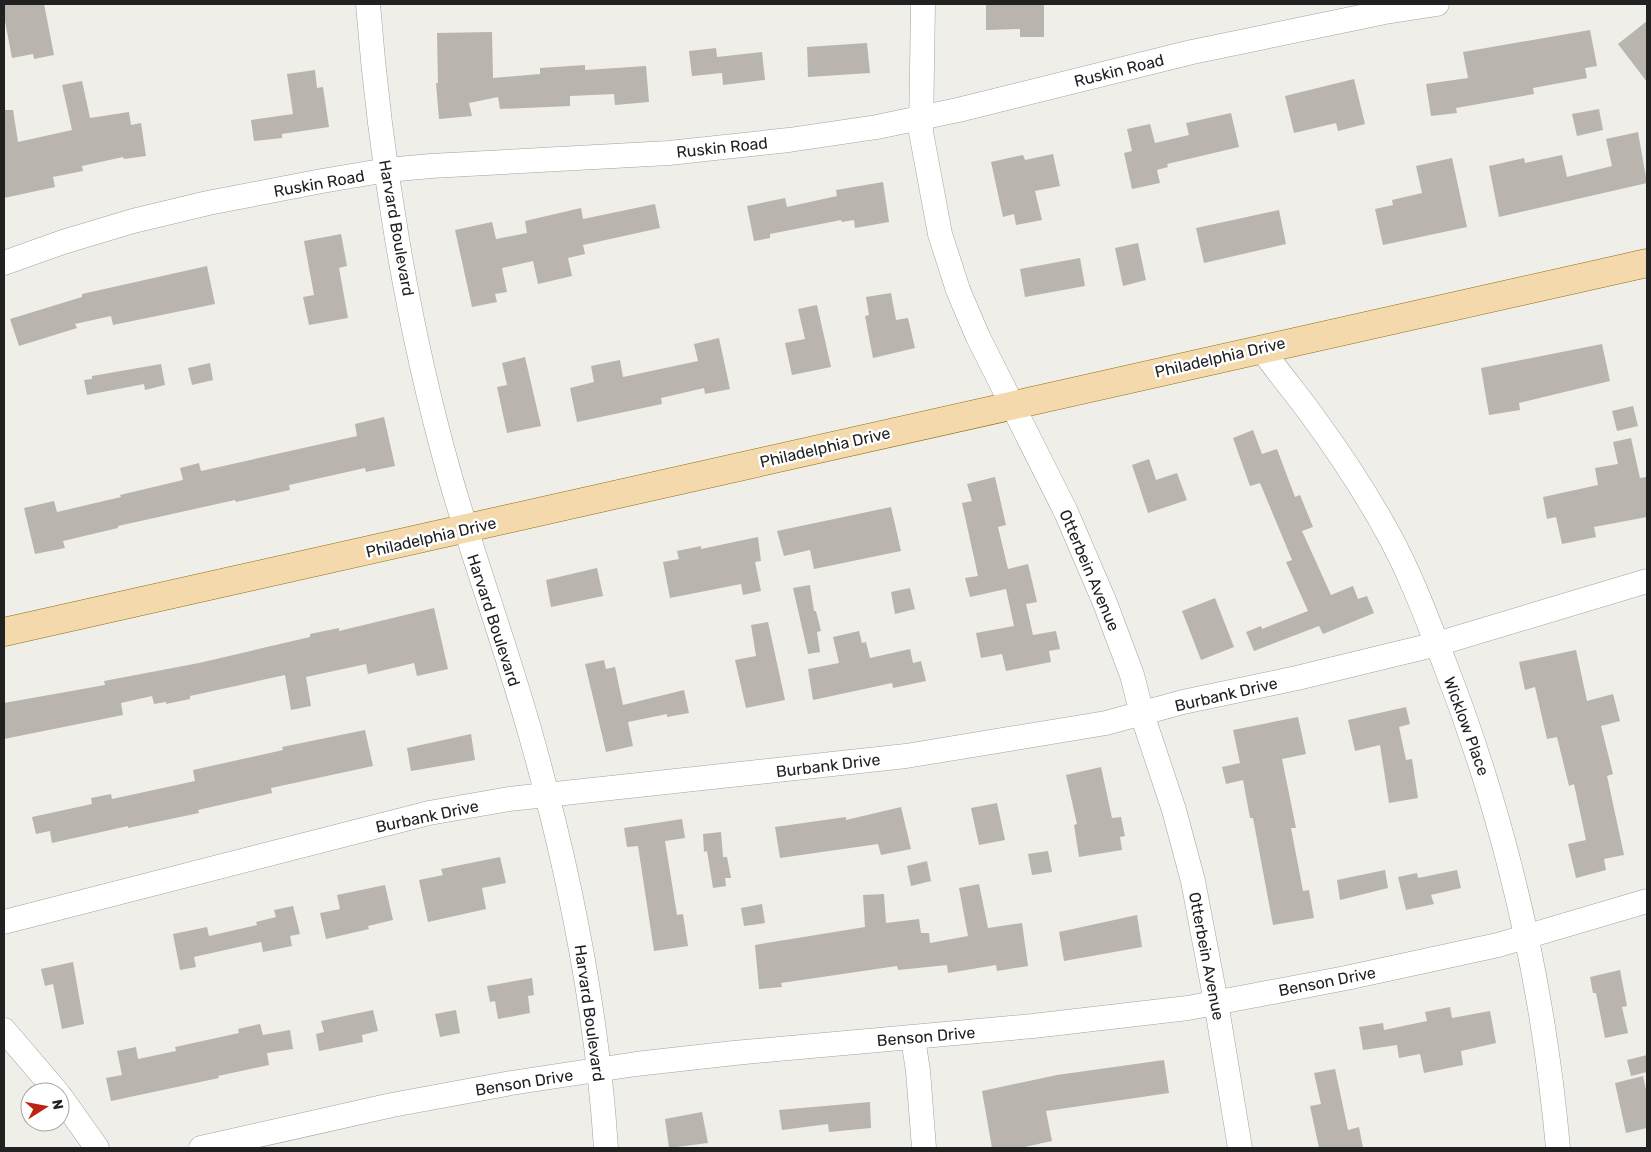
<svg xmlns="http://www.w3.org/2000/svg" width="1651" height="1152" font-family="Rubik,sans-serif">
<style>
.building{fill:#b9b4ae}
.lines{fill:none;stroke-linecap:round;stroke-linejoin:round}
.minor-casing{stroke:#a2a2a2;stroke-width:25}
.major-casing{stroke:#8e6e10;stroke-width:29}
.minor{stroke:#fff;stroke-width:24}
.major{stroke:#f3d9ab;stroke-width:28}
.labels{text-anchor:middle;stroke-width:5;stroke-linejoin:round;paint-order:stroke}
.street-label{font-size:16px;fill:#212121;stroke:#fff}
</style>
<rect width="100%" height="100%" fill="#f0eee8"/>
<g class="building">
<path d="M4,4H44L54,55L34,59L33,54L12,58L4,16Z"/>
<path d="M986,4H1044V37H1020V29L986,30Z"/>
<path d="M1647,21V82L1618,44Z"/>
<path d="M1590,30L1597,66L1585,68L1587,78L1533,88L1534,94L1456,108L1457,113L1431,116L1426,84L1468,78L1463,52Z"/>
<path d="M492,32L493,78L540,74V68L585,65V70L646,66L649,102L615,105L614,94L570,96V106L500,109L498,97L469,103L472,116L439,119L436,83H438L437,33Z"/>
<path d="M867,43L870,73L808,77L807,47Z"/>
<path d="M716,48L717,57L762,52L765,80L723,85L722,73L692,76L689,51Z"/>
<path d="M315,70L317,88L323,87L329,127L282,134V138L254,141L251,120L293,114L287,74Z"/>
<path d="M1354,79L1365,124L1338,131L1336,123L1294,133L1285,96Z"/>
<path d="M82,81L90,118L129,112L131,125L141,123L146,156L124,159L123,157L82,166L83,171L53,177L55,187L4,198V110H13L18,142L72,130L62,85Z"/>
<path d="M1599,109L1603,130L1577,136L1572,114Z"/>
<path d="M1231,113L1239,147L1167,164L1168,167L1157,170L1160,183L1132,189L1124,153L1132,151L1127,129L1150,124L1155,143L1189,135L1186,123Z"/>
<path d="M1638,132L1647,183L1499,217L1489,166L1524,158L1525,163L1562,155L1567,177L1612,166L1606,139Z"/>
<path d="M1053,154L1060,186L1035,191L1042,220L1016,225L1014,214L1003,217L991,162L1023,155L1025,160Z"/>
<path d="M1452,158L1467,227L1383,245L1375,209L1393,205L1392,200L1422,193L1416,166Z"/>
<path d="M883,182L889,222L855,228L854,220L842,222L841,220L770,234V238L754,241L747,206L785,198L787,207L837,196L836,190Z"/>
<path d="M655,204L660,228L583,245L585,254L568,258L572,276L538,284L533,261L502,268L507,292L495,294L497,302L472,307L455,230L492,222L496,239L527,233L525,221L581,208L583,219Z"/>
<path d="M1279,210L1286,244L1204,263L1196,228Z"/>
<path d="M341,234L347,266L339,268L348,318L309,325L303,297L314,295L304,241Z"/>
<path d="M1138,243L1146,280L1123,286L1115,248Z"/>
<path d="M1080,258L1085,286L1025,297L1020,269Z"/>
<path d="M207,266L215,304L113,325L111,316L75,324L77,328L19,346L10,319L82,297V294Z"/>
<path d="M891,293L896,320L908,318L915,348L873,358L865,316L869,315L866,297Z"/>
<path d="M817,305L831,367L792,375L785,343L805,339L798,309Z"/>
<path d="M719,338L730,389L705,394L704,388L661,398L662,404L577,422L570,388L594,382L591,366L620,360L623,377L698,361L694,344Z"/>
<path d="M1602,344L1610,381L1519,403L1520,410L1489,415L1481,368Z"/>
<path d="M525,357L541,426L507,433L497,387L507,385L502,363Z"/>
<path d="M210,363L213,380L192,385L188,368Z"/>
<path d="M161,364L165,385L145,390L144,384L87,395L84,380L92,379V376Z"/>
<path d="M1633,406L1638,426L1617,431L1612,411Z"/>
<path d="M384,417L395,466L366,472L365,468L289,485L290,490L236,502L235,500L118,526V528L63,541L65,548L35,554L24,508L54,501L57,512L121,497L120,495L183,480L180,468L199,463L201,471L357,436L355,424Z"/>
<path d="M1253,430L1262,454L1277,449L1295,497L1300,495L1313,527L1302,531L1331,595L1353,586L1358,599L1367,596L1374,613L1323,634L1319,626L1254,651L1246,632L1261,626L1262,629L1308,611L1286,562L1292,560L1260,483L1250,486L1233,438Z"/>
<path d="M1631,438L1640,478L1647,477V517L1594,527L1596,537L1562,544L1556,517L1547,519L1543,497L1598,485L1595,468L1618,464L1613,442Z"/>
<path d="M1149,459L1156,480L1177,473L1187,500L1148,513L1132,465Z"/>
<path d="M995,477L1006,525L998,527L1008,569L1028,564L1037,602L1026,604L1033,635L1056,631L1060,649L1049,651L1051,662L1006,671L1002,654L981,658L976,633L1014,626L1006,589L970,597L965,578L978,576L962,503L972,501L967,484Z"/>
<path d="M891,507L901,551L814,569L810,550L784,556L777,531Z"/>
<path d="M758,537L761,561L755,562L761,591L743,595L741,584L670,598L663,562L679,559L677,551L701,546V549Z"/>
<path d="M597,568L603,596L551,607L546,580Z"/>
<path d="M810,585L814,611H816L821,631L817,632L820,652L808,654L793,588Z"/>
<path d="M910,588L915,609L895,614L891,592Z"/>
<path d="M1215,598L1234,647L1201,660L1182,611Z"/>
<path d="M434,608L448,669L417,676L414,663L368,674L366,664L306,677L311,706L291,710L285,675L190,696V699L166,704V702L154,704L152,696L121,703L123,715L4,739V703L105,685L104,681L199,663L310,637V634L339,628V631Z"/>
<path d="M768,622L785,700L746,708L735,660L756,656L751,625Z"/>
<path d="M859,631L862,643L866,642L870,658L910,649L913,663L921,661L926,681L893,688L892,683L813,700L808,669L839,663L833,637Z"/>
<path d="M1576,650L1587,701L1613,694L1620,721L1601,726L1613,774L1607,776L1624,855L1604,859L1606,870L1576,878L1568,844L1586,840L1574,784L1569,786L1557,737L1547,739L1535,687L1525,690L1519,662Z"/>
<path d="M604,660L606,669L615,667L623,705L684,690L689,713L667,717V714L628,722L633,746L606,752L585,664Z"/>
<path d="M1406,707L1410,724L1399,727L1406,760L1412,759L1418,798L1389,803L1380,745L1355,751L1348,720Z"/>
<path d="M1298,717L1306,754L1282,759L1296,828H1291L1303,891L1309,890L1314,918L1273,925L1253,818H1250L1243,780L1226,784L1222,767L1240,763L1233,730Z"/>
<path d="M365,730L373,766L271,788L272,793L198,810L199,813L128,828V826L52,843L50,831L36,834L32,817L92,804L91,798L111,794L112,799L195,781L193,770L283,750L282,747Z"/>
<path d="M471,734L475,760L411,771L407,748Z"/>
<path d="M1101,767L1112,818L1121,817L1125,836L1120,837L1122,850L1079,857L1074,825L1077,824L1066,775Z"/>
<path d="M997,803L1005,840L979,845L971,808Z"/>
<path d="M901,807L911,849L881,855L878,844L780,858L775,827L846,817V820Z"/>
<path d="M682,819L685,838L665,841L677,915L683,914L688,946L654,951L638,846L627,847L624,828Z"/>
<path d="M721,832L723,857H727L731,878H725L726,886L713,888L707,851L704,852L703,834Z"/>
<path d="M1048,851L1052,872L1032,875L1028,854Z"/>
<path d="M500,857L506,883L482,888L486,909L428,922L419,880L443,875L441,869Z"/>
<path d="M927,861L931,881L911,886L907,866Z"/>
<path d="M1385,870L1388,888L1340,900L1337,880Z"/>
<path d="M1457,870L1461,888L1431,895L1434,904L1406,910L1398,877L1417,873L1418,878Z"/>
<path d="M979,884L988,928L1022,923L1028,966L997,971L996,965L948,973L947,965L898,970L897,966L781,983L782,987L759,989L755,945L865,927L863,895L884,894L886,923L919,919L921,933H929L930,943L968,936L959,888Z"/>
<path d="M385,885L393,920L368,926L369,929L326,939L320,913L340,909L337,895Z"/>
<path d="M762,904L765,923L744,926L741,908Z"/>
<path d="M293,906L300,934L290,936L292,946L263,952L261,942L194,957L196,967L180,970L173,934L207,927L209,936L257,925L256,922L276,917L274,910Z"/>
<path d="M1137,915L1142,947L1064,961L1059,932Z"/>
<path d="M73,962L84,1024L62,1029L53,984L45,986L41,969Z"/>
<path d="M1620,970L1627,1006L1622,1007L1628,1033L1605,1038L1596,993H1593L1590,977Z"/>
<path d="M532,978L534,995L528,996L530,1013L498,1019L495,1001L490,1002L487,986Z"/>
<path d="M1450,1007L1452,1018L1490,1011L1496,1043L1461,1051L1463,1065L1424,1073L1420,1054L1399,1058L1397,1045L1363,1050L1359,1027L1383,1023L1384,1030L1427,1021L1425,1012Z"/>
<path d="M373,1010L378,1031L362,1035L363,1042L319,1051L316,1034L324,1032L321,1021Z"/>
<path d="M456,1010L460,1033L440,1037L435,1014Z"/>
<path d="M260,1024L263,1035L290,1030L293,1049L267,1053L269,1065L218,1076L219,1078L111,1101L106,1078L122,1075L117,1051L136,1047L138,1059L176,1051L175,1047L239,1033L238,1029Z"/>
<path d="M1647,1055V1072L1631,1076L1627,1060Z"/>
<path d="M1164,1060L1169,1093L1046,1111L1052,1141L1020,1148H992L982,1091L1057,1075Z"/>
<path d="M1335,1069L1348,1130L1359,1127L1363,1148H1319L1310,1106L1321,1104L1314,1073Z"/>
<path d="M1643,1076L1647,1094V1128L1626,1133L1615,1083Z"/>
<path d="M870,1102L871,1128L829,1132L828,1124L782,1130L779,1110Z"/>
<path d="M702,1112L708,1143L669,1148L665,1119Z"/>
</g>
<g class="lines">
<g class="minor-casing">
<g id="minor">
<path d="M368,4C380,158 407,324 449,473C475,564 508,652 533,743C570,875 597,1011 606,1148"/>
<path d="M923,4L921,132L940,234L958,290L978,337L1066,512L1105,603L1132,675L1142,714L1174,810L1193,881L1216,1002L1240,1148"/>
<path d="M4,263L63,242L133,221L208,203L322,181L387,170L431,166L669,153L789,140L877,127L958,110L1192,52L1385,12L1437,4"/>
<path d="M1261,348C1277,371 1295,392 1311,414C1339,452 1366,493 1389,535C1411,575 1427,619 1444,662C1505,818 1543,981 1558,1148"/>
<path d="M4,922L429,813L509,799L906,756L1106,723L1183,702L1297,678L1437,644L1647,581"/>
<path d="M4,1030L57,1092"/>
<path d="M913,1038L918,1071L924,1148"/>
<path d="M60,1096L97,1148"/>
<path d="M201,1148L392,1105L511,1083L636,1064L734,1053L1033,1026L1188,1008L1346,978L1498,945L1647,901"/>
</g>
</g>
<g class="major-casing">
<path id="major" d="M4,632L1647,263"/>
</g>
<use href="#minor" class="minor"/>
<use href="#major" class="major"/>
</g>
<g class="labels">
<g class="street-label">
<text transform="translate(1119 70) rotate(-14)" y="6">Ruskin Road</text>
<text transform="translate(722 147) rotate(-6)" y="6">Ruskin Road</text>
<text transform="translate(319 183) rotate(-10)" y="6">Ruskin Road</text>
<text transform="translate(397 228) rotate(80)" y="6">Harvard Boulevard</text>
<text transform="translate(1220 357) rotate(-13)" y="6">Philadelphia Drive</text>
<text transform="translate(825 447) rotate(-13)" y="6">Philadelphia Drive</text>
<text transform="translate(431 537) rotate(-13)" y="6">Philadelphia Drive</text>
<text transform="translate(1090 570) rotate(67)" y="6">Otterbein Avenue</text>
<text transform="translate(494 620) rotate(72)" y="6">Harvard Boulevard</text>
<text transform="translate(1226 694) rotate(-13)" y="6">Burbank Drive</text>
<text transform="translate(1467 726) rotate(70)" y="6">Wicklow Place</text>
<text transform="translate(828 765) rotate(-7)" y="6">Burbank Drive</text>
<text transform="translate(427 816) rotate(-12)" y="6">Burbank Drive</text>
<text transform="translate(1207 956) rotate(79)" y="6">Otterbein Avenue</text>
<text transform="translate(1327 981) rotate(-11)" y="6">Benson Drive</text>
<text transform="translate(590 1013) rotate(82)" y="6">Harvard Boulevard</text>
<text transform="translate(926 1036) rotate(-5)" y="6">Benson Drive</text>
<text transform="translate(524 1082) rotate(-9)" y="6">Benson Drive</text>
</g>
</g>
<rect width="1651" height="1152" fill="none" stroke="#212121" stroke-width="10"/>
<g transform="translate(45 1107) rotate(79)"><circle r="24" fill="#ffffff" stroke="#a6a6a6"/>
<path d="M0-4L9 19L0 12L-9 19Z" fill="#bd2215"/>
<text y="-8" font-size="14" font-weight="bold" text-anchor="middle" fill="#212121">N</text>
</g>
</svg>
